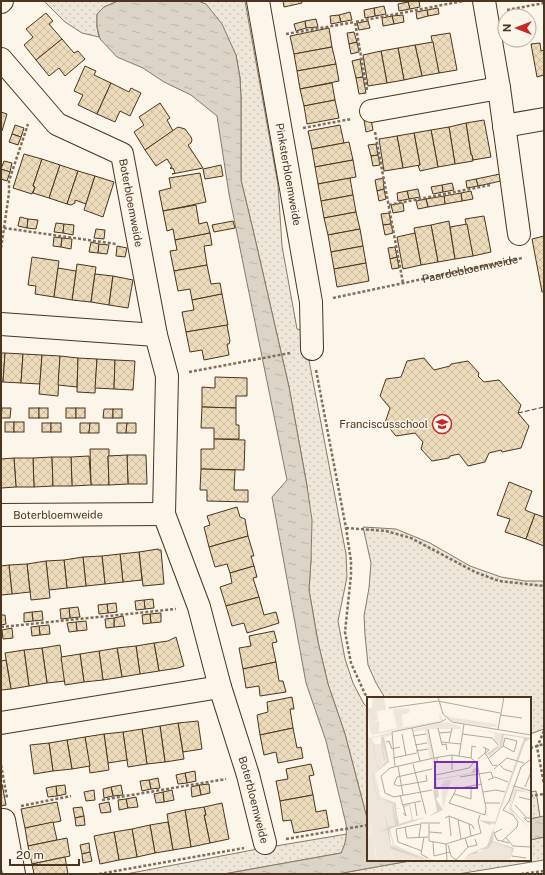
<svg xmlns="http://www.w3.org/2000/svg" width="545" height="875" font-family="'Public Sans',sans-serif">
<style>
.grass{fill:url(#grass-dots);stroke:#887966}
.water{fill:url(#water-ripples);stroke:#887966}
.building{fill:url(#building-cross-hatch);stroke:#4a3520}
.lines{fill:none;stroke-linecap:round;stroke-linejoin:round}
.minor-casing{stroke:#4a3520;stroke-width:24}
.path{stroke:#7f6f5c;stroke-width:2.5;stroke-dasharray:3 2;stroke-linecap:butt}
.minor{stroke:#fbf6e9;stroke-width:22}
.fence{stroke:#4a3520;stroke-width:1;stroke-dasharray:5 2;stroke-linecap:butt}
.labels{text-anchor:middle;stroke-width:3;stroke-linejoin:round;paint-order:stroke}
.street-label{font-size:11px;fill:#4a3520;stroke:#fbf6e9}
.poi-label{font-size:11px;fill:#4a3520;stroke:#fbf6e9;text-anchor:end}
.inset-road{fill:none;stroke:#b4a999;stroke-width:1}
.view{fill:#7b2cbf;fill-opacity:0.15;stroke:#7b2cbf;stroke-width:2}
.inset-edge{fill:none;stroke:#4a3520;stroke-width:2}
</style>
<defs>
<pattern id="grass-dots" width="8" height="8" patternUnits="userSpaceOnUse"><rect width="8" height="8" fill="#ede6d9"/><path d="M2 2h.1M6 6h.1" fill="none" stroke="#cdc6ba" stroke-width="1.8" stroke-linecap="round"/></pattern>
<pattern id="water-ripples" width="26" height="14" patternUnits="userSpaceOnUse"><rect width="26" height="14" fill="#dcd4c6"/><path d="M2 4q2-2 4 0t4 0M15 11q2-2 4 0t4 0" fill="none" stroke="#beb7aa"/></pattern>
<pattern id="building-cross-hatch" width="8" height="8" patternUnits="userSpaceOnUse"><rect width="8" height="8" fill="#ecdcbc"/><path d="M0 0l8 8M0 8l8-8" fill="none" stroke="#ccbda1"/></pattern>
</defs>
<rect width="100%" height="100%" fill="#fbf6e9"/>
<g class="grass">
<path d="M45,1H118L104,7L97,14V27L99,37L82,33L65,22L46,3Z"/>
<path d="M198,1H245L278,185L282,246L297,329L310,332L308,355L346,554L347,577L338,621L345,659L353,683L364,704L368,708V822L345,734L328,684L318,642L309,590L311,560L307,486L289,387L254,234L241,180V98L240,78L236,55L206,5Z"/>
<path d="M363,527L396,529L430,543L470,566L501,577L525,581H544V729L530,734V698H385L376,683L368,665L365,635L364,616L369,588L371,563Z"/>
<path d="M536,791L540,817L530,819V792Z"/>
<path d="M347,834L346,843L341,853L224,874H126L258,849Z"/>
<path d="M544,837V860L458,874H337L415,860H530V840Z"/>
</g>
<g class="water">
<path d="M118,1H198L206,4L222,24L236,55L240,78L241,98V180L254,234L289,387L307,486L312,520L311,560L309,590L318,642L328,684L345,734L368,822V860H415L337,874H224L341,853C346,843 347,835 346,824L326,741L306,683L272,497L287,480L229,194L217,116L191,95L164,82L143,68L117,57L100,39L97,27V14L104,7Z"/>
<path d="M544,816V837L530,840V819Z"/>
</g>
<g class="building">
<path d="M283,1H301L302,3L284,7Z"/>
<path d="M412,1H419L420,7L410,9L408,2Z"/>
<path d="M408,2L410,9L399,11L398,4Z"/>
<path d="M384,6L386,14L375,16L374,8Z"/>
<path d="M374,8L375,16L365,18L364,10Z"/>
<path d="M438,8L439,14L428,16L427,10Z"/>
<path d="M427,10L428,16L417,19L416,12Z"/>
<path d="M350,12L352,20L341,22L339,15Z"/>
<path d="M46,13L53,21L49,24L62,39L36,60L24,45L33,37L26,29Z"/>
<path d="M339,15L341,22L331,24L330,16Z"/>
<path d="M403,15L404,22L394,24L392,16Z"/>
<path d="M392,16L394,24L383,26L382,18Z"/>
<path d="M316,19L318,27L306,28L305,21Z"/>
<path d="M305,21L306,28L296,31L294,24Z"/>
<path d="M368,21L370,28L359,30L357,23Z"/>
<path d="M329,28L332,47L294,54L290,36Z"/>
<path d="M354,32L357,42L349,44L347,33Z"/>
<path d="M450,33L457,70L439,73L431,36Z"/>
<path d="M62,39L74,53L78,51L85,59L65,76L59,68L49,76L36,60Z"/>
<path d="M357,42L359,52L351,54L349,44Z"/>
<path d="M433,42L439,73L422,76L415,45Z"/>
<path d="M540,43L541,51L544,50V75L537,77L531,44Z"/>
<path d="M415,45L422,76L404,80L398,48Z"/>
<path d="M332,47L336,64L297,71L294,54Z"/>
<path d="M398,48L404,80L387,83L381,51Z"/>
<path d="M381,51L387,83L368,86L363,55Z"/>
<path d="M360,59L363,77L356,78L352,61Z"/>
<path d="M336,64L339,81L300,89L297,71Z"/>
<path d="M85,66L96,71L94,75L111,83L97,114L78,105L83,95L74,91Z"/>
<path d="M363,77L366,93L359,94L356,78Z"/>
<path d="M111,83L129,92L131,88L141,93L130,116L120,111L115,122L97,114Z"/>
<path d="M332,83L335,100L304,106L300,89Z"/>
<path d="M335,100L339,118L307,124L304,106Z"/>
<path d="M160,103L170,118L167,120L173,131L145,150L134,132L144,125L139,117Z"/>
<path d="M1,112L7,114L2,131L1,130Z"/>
<path d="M371,119L373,130L366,132L364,120Z"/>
<path d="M484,120L491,157L473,160L472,155H471L466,123Z"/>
<path d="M466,123L471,155H472L473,161L455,164L449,127Z"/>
<path d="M15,125L24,128L21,137L12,134Z"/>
<path d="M340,125L344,143L312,149L308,131Z"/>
<path d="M178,127L185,129L191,137L192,140L191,143L188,145L203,168L172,174L175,173L173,168L171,169L170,168L172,167L167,159L156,166L145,150Z"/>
<path d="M449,127L455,164L438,167L431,130Z"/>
<path d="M431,130L438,167L420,171L418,165H420L414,133Z"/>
<path d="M414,133L420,165L403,168L397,136Z"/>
<path d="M12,134L21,137L18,145L9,142Z"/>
<path d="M397,136L403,168L384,171L379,139Z"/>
<path d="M349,142L353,160L315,167L312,149Z"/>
<path d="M376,144L378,155L371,156L368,145Z"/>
<path d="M24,154L42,159L33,186L35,187L32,194L13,188Z"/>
<path d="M378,155L380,165L373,166L371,156Z"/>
<path d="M42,159L60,165L49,198L33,193L35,187L33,186Z"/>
<path d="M353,160L356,177L318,184L315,167Z"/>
<path d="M4,161L12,163L10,172L1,169Z"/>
<path d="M60,165L78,171L67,204L49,198Z"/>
<path d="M221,165L223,176L205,179L203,169Z"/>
<path d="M1,169L10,172L7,181L1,179Z"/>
<path d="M78,171L95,176L86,204L75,200V203L71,205L67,204Z"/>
<path d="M200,173L206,202L163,211L159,191L171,188L169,178Z"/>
<path d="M500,174L501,181L478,186L476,179Z"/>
<path d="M95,176L114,182L103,217L84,210Z"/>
<path d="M350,178L353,195L321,201L318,184Z"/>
<path d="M383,178L384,189L377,191L375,180Z"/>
<path d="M476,179L478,186L467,188L466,181Z"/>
<path d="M452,183L454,190L443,192L442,185Z"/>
<path d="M442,185L443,192L433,194L431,187Z"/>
<path d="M384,189L386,199L379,201L377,191Z"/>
<path d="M418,189L420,197L409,199L407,191Z"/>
<path d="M407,191L409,199L398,201L397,193Z"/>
<path d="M471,191L473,199L462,201L461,193Z"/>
<path d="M461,193L462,201L445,204L444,196Z"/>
<path d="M353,195L356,212L324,218L321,201Z"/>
<path d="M444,196L445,204L428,207L426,199Z"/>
<path d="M426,199L428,207L418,209L416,201Z"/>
<path d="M403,203L404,211L393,213L391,205Z"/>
<path d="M196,205L199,224L207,222L210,233L175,240L173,229L167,231L163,211Z"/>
<path d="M356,212L360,229L328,235L324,218Z"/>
<path d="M389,213L391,224L383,225L381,214Z"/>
<path d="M484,216L491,252L473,256L465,219Z"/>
<path d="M20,217L28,219L27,228L18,226Z"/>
<path d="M28,219L38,220L36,229L27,228Z"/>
<path d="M233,221L235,228L214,232L212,225Z"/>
<path d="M449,221L455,259L438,262L431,225Z"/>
<path d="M56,223L64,224L63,233L54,232Z"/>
<path d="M64,224L74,225L73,235L63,233Z"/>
<path d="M391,224L393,233L385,235L383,225Z"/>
<path d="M467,224L473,256L455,259L450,227Z"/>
<path d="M431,225L438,262L421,265L414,228Z"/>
<path d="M96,229L105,230L104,239L94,238Z"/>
<path d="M360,229L363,246L331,252L328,235Z"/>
<path d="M210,233L212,245L204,246L207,265L174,271L170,251L177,250L175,240Z"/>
<path d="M415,233L421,265L403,269L397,237Z"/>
<path d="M544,236V292H542L532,239Z"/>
<path d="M54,237L62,238L61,247L53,246Z"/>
<path d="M62,238L72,239L71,249L61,247Z"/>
<path d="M91,242L99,244L98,253L89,252Z"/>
<path d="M99,244L109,245L107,254L98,253Z"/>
<path d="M117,246L127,248L125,257L116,256Z"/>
<path d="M363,246L366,263L334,269L331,252Z"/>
<path d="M395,247L397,257L390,259L388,248Z"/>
<path d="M32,257L59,261L54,297L35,294L36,286L28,285Z"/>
<path d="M397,257L399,268L392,269L390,259Z"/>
<path d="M366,263L369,281L337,287L334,269Z"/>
<path d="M77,264L96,267L91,302L72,300Z"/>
<path d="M207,265L211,284L220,283L222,294L192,300L190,289L178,291L174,271Z"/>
<path d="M58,268L76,271L72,300L54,297Z"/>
<path d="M95,274L113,276L109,305L91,302Z"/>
<path d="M113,276L133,280L128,308L109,305Z"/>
<path d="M222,294L228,325L186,332L182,312L194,310L192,300Z"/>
<path d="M227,325L230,341L229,344H227L229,355L204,360L202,350L190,352L186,332Z"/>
<path d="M1,353H5L3,382H1Z"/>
<path d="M5,353L23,354L21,383L3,382Z"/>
<path d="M23,354L42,355L40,384L21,383Z"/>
<path d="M42,355L60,356L58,396L39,394Z"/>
<path d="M60,356L78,358L77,387L58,385Z"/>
<path d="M78,358L97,359L95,393L77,392Z"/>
<path d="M424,358L434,370L450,366L451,364L468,361L479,373L478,376L484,382L499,380L521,405L518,413L529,426L521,448L502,452L501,450L489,453L485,462L468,466L459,454L450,456L449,458L432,461L421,449L423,442L415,433L396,436L385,423L390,408L380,396L386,379L401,377L407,361Z"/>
<path d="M97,359L115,360L114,389L95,388Z"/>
<path d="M115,360L135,361L133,390L114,389Z"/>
<path d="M215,377L247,378V396H236V408L202,407V387L215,388Z"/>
<path d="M202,407L236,408V425H239V439H214V428H201Z"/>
<path d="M2,408H11L10,418H1Z"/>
<rect x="29" y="408" width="10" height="10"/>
<rect x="39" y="408" width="9" height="10"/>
<rect x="66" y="408" width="10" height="10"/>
<rect x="76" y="408" width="9" height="10"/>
<path d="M104,409H113V418H103Z"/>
<rect x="113" y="409" width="9" height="9"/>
<rect x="5" y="422" width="9" height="10"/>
<rect x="14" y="422" width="10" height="10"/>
<rect x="42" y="423" width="9" height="9"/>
<rect x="51" y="423" width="10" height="9"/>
<path d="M80,423H90L89,433H80Z"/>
<path d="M90,423H99V433H89Z"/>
<path d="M117,423H127L126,433H117Z"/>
<path d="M127,423H136V433H126Z"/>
<path d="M214,439L245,440L244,470L201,469V449H214Z"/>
<path d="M90,449H109V456H108L109,485H91Z"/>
<path d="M127,455H146L147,484H128Z"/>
<path d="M127,455L128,484L109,485L108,456Z"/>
<path d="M89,456L91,485L72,486L71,457Z"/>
<path d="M52,457L53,486L34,487L33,458Z"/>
<path d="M52,457H71L72,486H53Z"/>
<path d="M14,458H33L34,487H16Z"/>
<path d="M14,458L16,487L1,488V459Z"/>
<path d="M201,469L235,470L234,490H248V502L207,501V490H200Z"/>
<path d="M509,482L532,491L525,510L535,514L526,539L505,532L510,519L497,515Z"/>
<path d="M237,507L240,517L245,519L248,536L209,547L204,527L210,525L207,516Z"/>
<path d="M535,514L544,517V546L526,539Z"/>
<path d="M248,536L254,556H251L254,566L230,573L227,564L215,567L209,547Z"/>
<path d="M158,549V550H161L164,584L143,586L139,552Z"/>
<path d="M139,552L142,580L123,582L120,554Z"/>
<path d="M120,554L123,582L105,584L102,556Z"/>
<path d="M102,556L105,584L86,586L83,557Z"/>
<path d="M83,557L86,586L67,588L64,560Z"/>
<path d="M64,560L67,588L49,590L46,561Z"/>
<path d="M46,561L50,598L31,600L27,564Z"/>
<path d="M27,564L30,592L12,594L9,565Z"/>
<path d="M9,565L12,594L1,595V566Z"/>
<path d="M254,566L257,577L253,578L259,597L226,606L220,587L232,583L230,573Z"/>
<path d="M259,597L264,615L276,612L279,623L247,633L244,623L232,626L226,606Z"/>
<path d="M153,599L154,608L145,609L144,600Z"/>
<path d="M144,600L145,609L136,610L135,601Z"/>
<path d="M116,603L117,612L108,613L107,604Z"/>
<path d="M107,604L108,613L99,614L98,605Z"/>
<path d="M78,607L80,617L70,618L69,608Z"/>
<path d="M69,608L70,618L61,619L60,609Z"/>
<path d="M42,611L43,620L33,621L32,612Z"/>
<path d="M32,612L33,621L24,622V613Z"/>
<path d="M161,613V622L151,623L150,614Z"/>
<path d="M150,614L151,623L143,624L142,615Z"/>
<path d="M1,615H5L6,624L1,625Z"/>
<path d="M123,616L125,626L114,627V618Z"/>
<path d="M114,618V627L106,628L105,619Z"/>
<path d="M86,621L87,630L77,631L76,622Z"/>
<path d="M76,622L77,631L69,632L67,623Z"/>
<path d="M49,625L50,634L40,635L39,626Z"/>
<path d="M39,626L40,635L32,636L31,627Z"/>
<path d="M12,628L13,638L3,639L2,630Z"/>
<path d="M274,631L277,642L272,643L276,662L243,669L239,648L251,646L249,636Z"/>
<path d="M176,637L184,666L178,668L159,671L154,643L168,641Z"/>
<path d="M154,643L159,671L140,674L136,646Z"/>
<path d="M60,645L65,681L47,683L42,648Z"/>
<path d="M136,646L140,674L122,677L117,648Z"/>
<path d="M42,648L47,683L29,686L24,650Z"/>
<path d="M117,648L122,677L103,680L99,651Z"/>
<path d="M24,650L29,686L11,689L5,653Z"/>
<path d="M99,651L103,680L84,682L80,654Z"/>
<path d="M80,654L84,682L65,685L61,657Z"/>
<path d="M6,660L11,689L1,690V661Z"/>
<path d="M276,662L279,681H283L286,692L260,696L259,686L246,688L243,669Z"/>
<path d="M292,697L294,709H290L293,728L260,735L257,715L268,712L267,702Z"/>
<path d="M198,721L202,749L183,752L178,723Z"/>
<path d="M178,723L184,759L165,762L160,726Z"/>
<path d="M160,726L165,762L147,764L142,729Z"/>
<path d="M293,728L297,748L301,747L303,758L278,763L276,752L264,755L260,735Z"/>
<path d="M142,729L147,764L128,767L123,732Z"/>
<path d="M123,732L127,760L108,763L104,734Z"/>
<path d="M104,734L109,770L90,773L85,737Z"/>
<path d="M85,737L90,766L72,769L67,740Z"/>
<path d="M67,740L72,769L53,771L49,743Z"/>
<path d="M49,743L53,771L34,774L30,745Z"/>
<path d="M311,764L314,775L309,776L313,795L280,801L276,781L288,779L286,769Z"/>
<path d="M195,771L196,781L187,783L185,773Z"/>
<path d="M185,773L187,783L178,784L176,775Z"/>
<path d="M158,778L160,788L151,789L149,780Z"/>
<path d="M149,780L151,789L142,791L140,781Z"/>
<path d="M1,784H2L6,805L1,806Z"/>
<path d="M209,784L210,793L201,795L199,785Z"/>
<path d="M65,785L66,794L57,796L56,786Z"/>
<path d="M121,785L123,795L113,796L111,787Z"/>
<path d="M199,785L201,795L192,797L191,787Z"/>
<path d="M56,786L57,796L48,797L46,788Z"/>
<path d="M111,787L113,796L104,798L103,789Z"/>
<path d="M94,790L95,800L86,801L84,792Z"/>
<path d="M172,790L174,800L164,802L163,792Z"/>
<path d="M163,792L164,802L156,803L154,794Z"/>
<path d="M313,795L316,812L326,810L329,827L294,833L291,820L283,821L280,801Z"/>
<path d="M136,797L138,807L128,808L126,799Z"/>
<path d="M126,799L128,808L119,810L118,800Z"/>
<path d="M57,802L61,821L25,828L21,809Z"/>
<path d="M109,802L111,812L101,813L99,804Z"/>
<path d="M222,803L229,839L210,843L204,815H206L204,807Z"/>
<path d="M82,807L84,816L75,818L73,808Z"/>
<path d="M204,807L206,815H204L210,843L191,847L185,810Z"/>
<path d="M185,810L191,847L173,850L167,814Z"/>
<path d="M84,816L85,825L76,826L75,818Z"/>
<path d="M53,822L57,840L28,846L25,828Z"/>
<path d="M168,822L173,850L155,853L150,825Z"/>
<path d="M150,825L155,853L137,857L132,829Z"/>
<path d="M132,829L137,857L119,860L114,832Z"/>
<path d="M114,832L119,860L100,864L94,836Z"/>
<path d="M67,838L70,856L32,864L28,846Z"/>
<path d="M89,843L90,852L82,854L80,845Z"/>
<path d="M90,852L92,861L83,863L82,854Z"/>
<path d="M65,857L68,874H34L32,864Z"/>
</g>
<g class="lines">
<g class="minor-casing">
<g id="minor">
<path id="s2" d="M258,1L311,302L312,349"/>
<path d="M484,1L499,88L519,234"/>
<path d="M1,2L2,1"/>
<path id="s3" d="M1,59L57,124L122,154L156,335L167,376L164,514L199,607L220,687L248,775L265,843"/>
<path d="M371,111L499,88"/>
<path d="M504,126L544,119"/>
<path d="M1,324L156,335"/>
<path id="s4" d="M1,515L164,514"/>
<path d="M1,723L220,687"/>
<path d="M1,820H4L14,874"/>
</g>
</g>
<g class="path">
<path d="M507,10L544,3"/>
<path d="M286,34L355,22"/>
<path d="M367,90L355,22L463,1"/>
<path d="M303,128L351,119"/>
<path d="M375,132L403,283"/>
<path d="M389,205L490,185"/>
<path d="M4,228L9,193V181L28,124"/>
<path d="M1,248L4,228L116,244"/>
<path id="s1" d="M333,298L522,258"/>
<path d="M316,370L346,528L351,561V575L345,632L351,663L365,694L368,698"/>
<path d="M189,372L290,353"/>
<path d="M346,528L386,531L411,538L475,572L499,581L544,586"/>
<path d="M1,627L176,609"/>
<path d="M544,731L537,747L544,784"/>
<path d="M530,748L544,744"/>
<path d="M1,765L7,798"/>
<path d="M530,796L544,794"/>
<path d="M102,800L226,779"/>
<path d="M21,806L71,796"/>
<path d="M286,839L368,825"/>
<path d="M99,874L244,848"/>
<path d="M521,874L544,871"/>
</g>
<use href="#minor" class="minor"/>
<path class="fence" d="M518,413L544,407"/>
</g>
<defs>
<g id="school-ring" transform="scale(1)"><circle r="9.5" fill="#fbf6e9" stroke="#c62828" stroke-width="1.5"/><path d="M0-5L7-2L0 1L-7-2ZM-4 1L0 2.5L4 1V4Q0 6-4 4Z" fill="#c62828"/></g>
</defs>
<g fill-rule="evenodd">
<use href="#school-ring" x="442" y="424"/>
</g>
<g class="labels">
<g class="street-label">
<text dy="4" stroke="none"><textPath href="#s2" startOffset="176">Pinksterbloemweide</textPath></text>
<text dy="4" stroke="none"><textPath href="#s3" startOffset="207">Boterbloemweide</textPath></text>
<text dy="4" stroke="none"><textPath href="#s1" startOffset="140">Paardebloemweide</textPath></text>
<text dy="4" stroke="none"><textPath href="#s4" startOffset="57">Boterbloemweide</textPath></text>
<text dy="4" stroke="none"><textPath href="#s3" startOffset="822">Boterbloemweide</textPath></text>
</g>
<g class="poi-label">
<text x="428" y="428">Franciscusschool</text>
</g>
</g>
<g transform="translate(367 697)">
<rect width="164" height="164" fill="#fbf6e9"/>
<path d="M6,0H17L19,13L10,14L11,23L3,25L12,24V35L30,31L26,12L42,11V16L35,18L36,29L31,31L73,24L72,17L76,22L73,25L4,38L0,11H5ZM77,18L82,20L130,27L129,30H122L84,24ZM79,25L93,29L94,32H61L66,61H63L58,33L46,35V32ZM0,34L2,41L24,35L25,38L5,41L6,49L15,47L17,64L10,70L9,66L10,71L5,75L11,103L25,108L29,128L21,130L18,121L20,131L12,135L20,133L25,151L60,164H47V162L37,164L35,160L36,164H27L24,154L26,164H16L12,138L16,164H10L6,139L9,164H0V139L5,136L2,124L4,136L0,137ZM128,36L136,37L134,46L124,56H121L123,58L135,48L138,38L135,49L123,60L119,57L131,48L127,42ZM14,40L20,64L8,77L12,100L28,107L30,128L26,108L10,101L6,76L18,64ZM78,83H84L76,112L74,89ZM147,91L164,94L149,92L144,106V113L153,125L142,114L143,106L141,105ZM23,132L27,149L69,164L53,162L26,151Z" fill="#ede6d9"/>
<path d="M126,145L146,152L142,164H97L104,157L121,152Z" fill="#ede6d9"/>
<path d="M99,31L164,41L158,45L128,128L125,126L123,128L113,124L112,123L128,125L157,41L137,38L135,48L122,58L121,56L133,48L135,37ZM24,38L17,40L22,65L8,76L13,100L29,106V111H34L29,112L32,127L45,123L42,108L37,111L36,109L43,107L46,123L60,120L23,132L27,148L53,160L27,149L22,132L24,149L62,164L24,152L20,133L12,135L20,131L17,114L21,130L28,128L25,108L10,102L5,76L10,71L5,41L7,48L14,47V40ZM14,40L20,64L8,76L12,100L27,107L30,128L26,108L10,101L6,76L18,63ZM14,47L17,64L10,70L7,49ZM65,64L70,82L104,76L108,70L110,74L107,76L69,83L72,99L69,102L76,113L61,120L70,114L66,94L70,92ZM149,92L164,96L150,94L144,111L164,133L143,112ZM127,130L126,144L147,151L143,164L145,152L126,145L121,152L112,153L109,157H104L95,164L102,157L120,149Z" fill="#dcd4c6" fill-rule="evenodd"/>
<path class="inset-road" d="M71,0L76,17L85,25L164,38M22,11L71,4L133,16M133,18L155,21M45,31L53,64M71,31L75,48L79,47L80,53M61,32L67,61L23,71L14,79L18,96L27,100L65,93M131,32L137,0M72,36L84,35M35,37L39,59M95,37L125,41L131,48M46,39L59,37M19,45L22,44L25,52L33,50M74,45L94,47M82,45L85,31M48,48L60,46M119,51L118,56L126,69L130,68M49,54L61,52M85,58V73M92,59L97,27M26,61L50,56M70,61V65L67,66V61L85,58L104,61L110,66L119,111L118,118L82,106L87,97M104,61L105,49L109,50M122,61L136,49L138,41L150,44L147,55L136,49M111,62L122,53L116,50M46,67L59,117M132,67L137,72L145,75M31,69L36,98M28,70L25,35L74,25L79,22M127,72L140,61L157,66M59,78L60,84L31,89L27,87L30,80L65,72M69,78L102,71L108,64M93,80L124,75L126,81M121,83L128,80L141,85M147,89L164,94M98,90L115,87M158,90L164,75M89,92L87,97L104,102V89M116,95L129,93L138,95M33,98L39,119L36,116M152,100L164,103M48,106L50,119M118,106H133M35,108L54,104M148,108L159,120M82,119L84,139M78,121L82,119L105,128L107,132M164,121H157L161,125L164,124M91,123L94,142M53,127L29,132L31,145L55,154M62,127V144L79,147L114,136L111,124L113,118M102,127L104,139M38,130L40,141L61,140M135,132L127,136L130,143L142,146M62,135L75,136M52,140L54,126H73M57,140L54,157L61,161M139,141L146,149L164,150M135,144L150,130L151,125L146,118L136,113L142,104L154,70L164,62M66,145L67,159L83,155M79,147L80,164M81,148L84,159L89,163L101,150L98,141M101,150L110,148L108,142M145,159L159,161"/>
<path class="view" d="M68,65H110V91H68Z"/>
<rect width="164" height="164" class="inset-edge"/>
</g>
<rect width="545" height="875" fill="none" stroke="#4a3520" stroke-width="4"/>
<g transform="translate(517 28) rotate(270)"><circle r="19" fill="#fbf6e9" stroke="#b4a999"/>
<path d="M0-3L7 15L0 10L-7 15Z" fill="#c62828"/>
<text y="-6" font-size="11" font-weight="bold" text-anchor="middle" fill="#4a3520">N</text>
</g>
<path d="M10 859v6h69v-6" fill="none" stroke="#4a3520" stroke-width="2"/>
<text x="16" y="859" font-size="12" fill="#4a3520" stroke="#fbf6e9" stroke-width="3" paint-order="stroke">20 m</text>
</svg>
